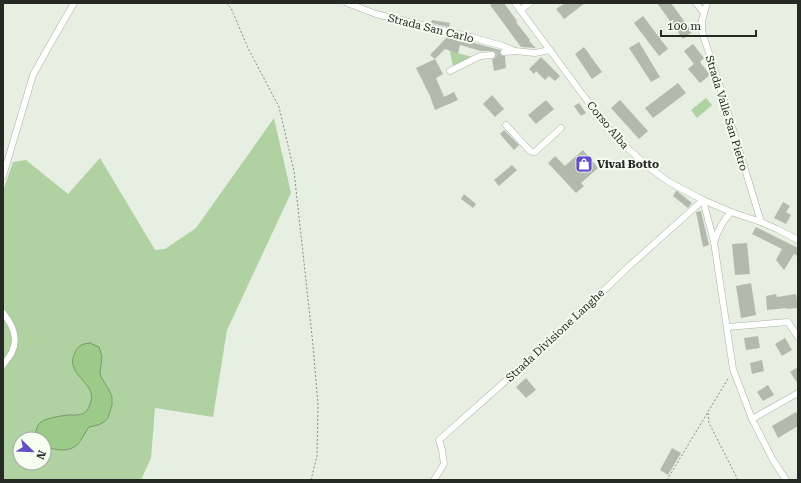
<svg xmlns="http://www.w3.org/2000/svg" width="801" height="483" font-family="'Roboto Serif',serif">
<style>
.green{fill:#b0d1a2;fill-rule:evenodd}
.water{fill:#9cca88;stroke:#799a6a}
.building{fill:#b2baae}
.lines{fill:none;stroke-linecap:round;stroke-linejoin:round}
.minor-tunnel{stroke:#c0c7bd;stroke-width:6;stroke-dasharray:6 3;stroke-linecap:butt}
.minor-casing{stroke:#a9b2a6;stroke-width:7}
.path{stroke:#888d85;stroke-width:1;stroke-dasharray:2 2;stroke-linecap:butt}
.minor{stroke:#fff;stroke-width:6}
.labels{text-anchor:middle;stroke-width:4;stroke-linejoin:round;paint-order:stroke}
.street-label{font-size:11px;fill:#262924;stroke:#f4fdf0}
.poi-label{font-size:11px;font-weight:bold;fill:#262924;stroke:#f4fdf0;text-anchor:start}
</style>
<rect width="100%" height="100%" fill="#e7efe3"/>
<g class="green">
<path d="M450,51L472,57L453,67Z"/>
<path d="M706,98L712,105L697,118L691,110Z"/>
<path d="M274,118L291,193L227,330L213,417L155,408L151,458L141,480H3V191L13,162L26,160L68,194L100,158L155,250L165,249L196,228ZM20,439H44V463H20Z"/>
</g>
<path class="water" d="M90,343L99,347L102,357L100,372L101,377L109,390L112,397V405L108,418L104,422L98,425L89,427C85,432 82,440 77,445C68,453 54,450 44,446V439H35C35,434 36,428 39,424C43,418 61,416 68,415C81,415 87,416 91,401C96,383 66,375 74,355C77,346 81,344 90,343Z"/>
<g class="building">
<path d="M493,3H504L517,21L516,22L530,40L529,41L536,48L521,47L490,5Z"/>
<path d="M565,3H585L564,19L556,9Z"/>
<path d="M657,3H671L692,32L683,39Z"/>
<path d="M643,16L668,49L659,56L634,23Z"/>
<path d="M432,20L450,23L449,27L431,23Z"/>
<path d="M448,36L500,50V54L502,56H505L506,68L494,71L492,59L495,58L496,55L494,51H481L460,45L458,54L445,49L435,59L430,55Z"/>
<path d="M639,42L660,77L651,82L629,48Z"/>
<path d="M693,44L704,58L700,62L710,75L700,83L688,69L694,64L684,51Z"/>
<path d="M584,47L602,72L592,79L575,54Z"/>
<path d="M541,57L560,76L555,81L549,76L545,80L536,71L534,74L529,69Z"/>
<path d="M435,59L443,74L436,78L444,97L454,92L458,100L435,110L430,96L416,68Z"/>
<path d="M678,83L686,93L653,118L645,108Z"/>
<path d="M492,95L504,109L495,117L483,104Z"/>
<path d="M546,100L554,109L536,124L528,115Z"/>
<path d="M620,100L648,131L639,139L611,108Z"/>
<path d="M579,103L586,113L581,116L574,106Z"/>
<path d="M504,130L519,145L514,150L500,134Z"/>
<path d="M583,150L598,168L581,183L584,186L576,193L548,163L555,156L565,166Z"/>
<path d="M512,165L517,170L499,186L494,180Z"/>
<path d="M676,191H677L692,203L688,208L673,196Z"/>
<path d="M464,194L476,204L473,208L461,199Z"/>
<path d="M783,202L790,206L786,212L791,215L786,224L774,218Z"/>
<path d="M701,211L709,245L703,247L696,212Z"/>
<path d="M756,227L798,248V256L794,254L784,270L776,260L782,249L752,234Z"/>
<path d="M747,243L750,274L735,275L732,244Z"/>
<path d="M751,283L756,315L741,318L736,286Z"/>
<path d="M776,294L777,297L796,294L798,308L787,309V308L767,310L766,296Z"/>
<path d="M758,336L760,348L746,350L744,338Z"/>
<path d="M785,338L792,350L782,356L775,344Z"/>
<path d="M762,360L764,371L752,374L750,363Z"/>
<path d="M798,367V384L790,372Z"/>
<path d="M526,378L536,390L526,398L516,387Z"/>
<path d="M768,385L774,395L763,401L757,392Z"/>
<path d="M796,412L798,415V426L778,438L772,426Z"/>
<path d="M672,448L681,453L668,475L660,470Z"/>
</g>
<g class="lines">
<path class="minor-tunnel" d="M492,55L504,52"/>
<g class="minor-casing">
<g id="minor">
<path d="M347,3L376,14L471,37L503,46L515,51"/>
<path d="M515,3L597,114L616,138L651,169L669,182L703,200L731,212L761,222L777,229L798,240"/>
<path d="M696,3L704,13"/>
<path d="M707,3L702,20V32L717,77L761,222"/>
<path d="M520,10L530,3"/>
<path d="M504,52L515,51L535,53L550,50"/>
<path d="M450,71L480,56L492,55"/>
<path d="M506,125L530,151L533,152H535L561,128"/>
<path d="M3,176L33,75L48,48L74,3"/>
<path d="M703,200L714,242L733,369L752,419L773,460L786,480"/>
<path d="M715,240C718,229 723,221 731,212"/>
<path d="M3,313C12,324 19,337 12,352C10,356 6,361 3,365"/>
<path d="M727,327L788,322L798,337"/>
<path d="M752,419L798,393"/>
<path d="M434,480L444,464L442,450L439,440L564,329L626,269L703,200"/>
</g>
</g>
<g class="path">
<path d="M226,3L231,8L248,48L279,107L294,171L313,345L318,405L317,456L311,480"/>
<path d="M708,413L709,423L738,480"/>
<path d="M667,480L729,377"/>
</g>
<use href="#minor" class="minor"/>
</g>
<defs>
<g id="shop-square" transform="scale(0.9)"><rect x="-9" y="-9" width="18" height="18" rx="4" fill="#644dc6" stroke="#f4fdf0"/><path d="M-5-2.5h2.3a2.7 3.5 0 0 1 5.4 0H5L5.5 6h-11ZM-1.5-2.5h3a1.5 2.3 0 0 0-3 0Z" fill="#fff"/></g>
</defs>
<g fill-rule="evenodd">
<use href="#shop-square" x="584" y="164"/>
</g>
<g class="labels">
<g class="street-label">
<text transform="translate(431 28) rotate(14)" y="4">Strada San Carlo</text>
<text transform="translate(727 113) rotate(73)" y="4">Strada Valle San Pietro</text>
<text transform="translate(608 125) rotate(50)" y="4">Corso Alba</text>
<text transform="translate(555 335) rotate(-43)" y="4">Strada Divisione Langhe</text>
</g>
<g class="poi-label">
<text x="597" y="168">Vivai Botto</text>
</g>
</g>
<rect width="801" height="483" fill="none" stroke="#262924" stroke-width="8"/>
<g transform="translate(32 451) rotate(113)"><circle r="19" fill="#f4fdf0" stroke="#a2a89e"/>
<path d="M0-3L7 15L0 10L-7 15Z" fill="#644dc6"/>
<text y="-6" font-size="11" font-weight="bold" text-anchor="middle" fill="#262924">N</text>
</g>
<path d="M661 30v6h95v-6" fill="none" stroke="#262924" stroke-width="2"/>
<text x="667" y="30" font-size="12" fill="#262924" stroke="#f4fdf0" stroke-width="3" paint-order="stroke">100 m</text>
</svg>
